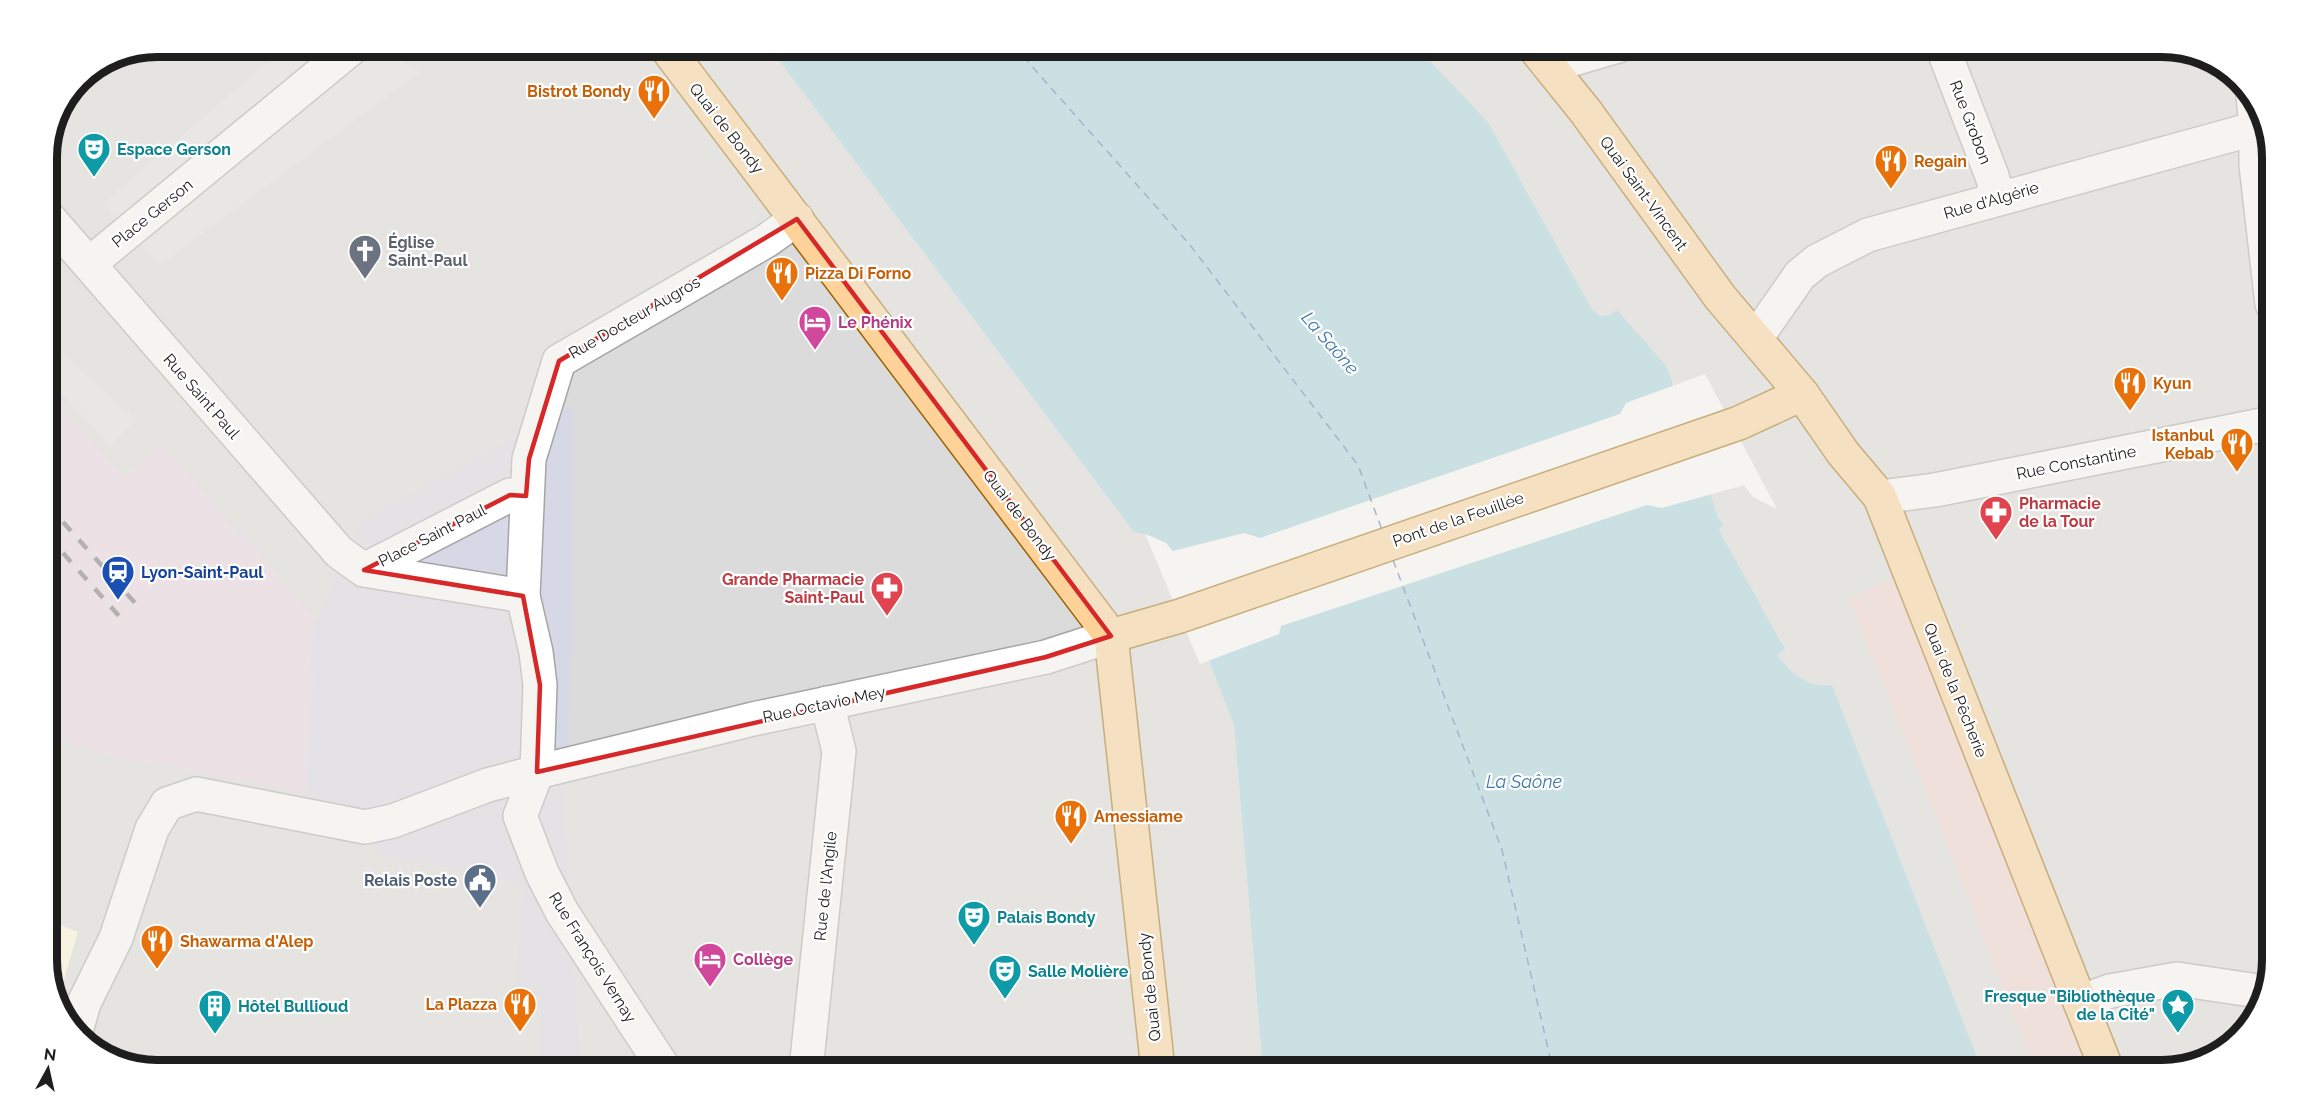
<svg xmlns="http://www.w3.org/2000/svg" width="2319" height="1117" font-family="Raleway,sans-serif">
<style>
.residential{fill:#dcdbdb}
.commercial{fill:#f1d2d1}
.industrial{fill:#e9d5e5}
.education{fill:#ffd}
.parking{fill:#e2e2e2}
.plaza{fill:#d7d8e5}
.water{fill:#a1d2df}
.pier{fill:#fff}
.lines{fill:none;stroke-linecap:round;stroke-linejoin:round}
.ferry{stroke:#4378aa;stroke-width:1.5;stroke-dasharray:8 6;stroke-linecap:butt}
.minor-casing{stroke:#a5a5a5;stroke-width:36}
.tertiary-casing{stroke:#a5a5a5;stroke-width:36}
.primary-casing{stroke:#986400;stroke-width:36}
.minor{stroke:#fff;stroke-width:33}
.tertiary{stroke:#fff;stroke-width:33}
.primary{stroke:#ffd299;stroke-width:33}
.rail{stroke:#6c6c6c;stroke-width:4.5;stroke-dasharray:12 12;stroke-linecap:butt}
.marked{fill:none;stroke:#d62828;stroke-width:4.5;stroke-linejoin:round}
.labels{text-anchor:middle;stroke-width:4.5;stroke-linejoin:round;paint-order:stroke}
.food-label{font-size:16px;font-weight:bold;fill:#c56008;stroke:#fff;text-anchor:start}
.street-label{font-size:16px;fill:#1e1e1e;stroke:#fff}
.culture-label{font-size:16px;font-weight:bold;fill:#0d838f;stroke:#fff;text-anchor:start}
.worship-label{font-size:16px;font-weight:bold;fill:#5b616d;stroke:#fff;text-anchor:start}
.hotel-label{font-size:16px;font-weight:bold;fill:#b23c85;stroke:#fff;text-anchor:start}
.health-label{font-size:16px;font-weight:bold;fill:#be3a42;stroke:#fff;text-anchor:start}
.transit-label{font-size:16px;font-weight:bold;fill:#164399;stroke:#fff;text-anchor:start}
.service-label{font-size:16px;font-weight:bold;fill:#4e5e75;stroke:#fff;text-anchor:end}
.water-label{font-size:18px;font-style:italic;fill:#4378aa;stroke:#fff}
.rim{fill:none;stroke:#1e1e1e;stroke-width:8}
</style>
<rect width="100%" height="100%" fill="#efebe3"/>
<g class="residential">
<path d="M157,47H769L1134,531L1145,534L1173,552L1213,671L1234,725L1263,1070H157L109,1059L65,1022L47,967V150L79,79L115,55Z"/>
<path d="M1417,47H2162L2210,58L2254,95L2272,150V960L2261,1008L2223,1052L2162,1070H1982L1832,686H1824L1801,680L1787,669L1777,655L1785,648L1719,530L1723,525L1718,517L1674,383L1609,315L1599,316L1592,309L1488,122Z"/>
</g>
<path class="commercial" d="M1900,575L2101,1070H2036L1850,598Z"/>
<path class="industrial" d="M47,391L123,477L163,444L240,536L243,534L314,618L311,671H314L305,792L98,753L47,733Z"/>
<path class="education" d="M47,920L78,932L58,1000L47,967Z"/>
<g class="parking">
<path d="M285,47H381L420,72L160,265L104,203Z"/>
<path d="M47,339L136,420L111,446L47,379Z"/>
</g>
<path class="plaza" d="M554,407L574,408L571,652L565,813L580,1070H539L541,1007L514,1008L523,884L380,853L327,809L308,805L305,792L314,672H311L314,618L318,621L358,524L517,437Z"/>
<path class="water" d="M769,47H1417L1488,122L1592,309L1600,316L1609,315L1617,310L1667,367L1718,517L1723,525L1719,530L1785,649L1777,655C1791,674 1808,688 1832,685L1982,1070H1263L1234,725L1213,671L1173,552C1163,539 1149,535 1134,532Z"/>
<path class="pier" d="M1705,374L1777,509L1753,497L1744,485L1662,508L1647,505L1281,626L1279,634L1200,664L1145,534L1166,543L1173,551L1244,533L1260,538L1620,414L1626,403Z"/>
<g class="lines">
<g class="ferry">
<path d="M1014,46L1190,245L1358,465L1382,530"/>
<path d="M1393,560L1502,850L1553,1070"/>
</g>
<g class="minor-casing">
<g id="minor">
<path d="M1942,46L1992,176L1998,198"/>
<path d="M1550,66L1618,46"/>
<path d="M2253,95L2256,128V165L2272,304"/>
<path d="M47,216L339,552L364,570L523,596"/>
<path d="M89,264L354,46"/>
<path d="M364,570L510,495L526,496"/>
<path d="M2080,1002L2110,991L2177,979L2265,992"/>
<path d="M76,1031L84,1003L116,938L152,829L167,804L196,794L365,827L393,821L488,785L537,772L753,719L1046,657L1111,636"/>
<path d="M665,1070L562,912L542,873L520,816L537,772L540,685L536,652L523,596L529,459L559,361L766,241L797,219"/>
<path d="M806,1070L839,751L827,703"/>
</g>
</g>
<g class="tertiary-casing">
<g id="tertiary">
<path d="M1756,338L1800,275L1817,261L1868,235L2264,126"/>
<path d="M1880,497L1935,490L2272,423"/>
</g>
</g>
<g class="primary-casing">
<g id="primary">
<path d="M665,46L1111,636L1158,1070"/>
<path d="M1533,46L1586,112L1720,297L1802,394L1843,453L1880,497L2107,1070"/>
<path d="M1111,636L1180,616L1739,423L1802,394"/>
</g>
</g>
<use href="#minor" class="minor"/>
<use href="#tertiary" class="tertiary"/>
<use href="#primary" class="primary"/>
<g class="rail">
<path d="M47,504L136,604"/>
<path d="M47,535L120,617"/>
</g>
</g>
<path d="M0 0H2319V1117H0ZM797,219L1111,636L1046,657L537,772L540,685L523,596L364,570L510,495L526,496L529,459L559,361Z" fill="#efebe3" fill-opacity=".55" fill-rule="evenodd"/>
<path class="marked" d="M797,219L1111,636L1046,657L537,772L540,685L523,596L364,570L510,495L526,496L529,459L559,361Z"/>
<defs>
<g id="restaurant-pin" transform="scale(1.725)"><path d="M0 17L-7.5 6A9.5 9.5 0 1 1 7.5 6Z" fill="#e8710a" stroke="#fff"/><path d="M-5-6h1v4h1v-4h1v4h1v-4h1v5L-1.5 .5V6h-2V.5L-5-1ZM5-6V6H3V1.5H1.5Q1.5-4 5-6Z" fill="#fff"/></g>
<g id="theatre-pin" transform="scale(1.725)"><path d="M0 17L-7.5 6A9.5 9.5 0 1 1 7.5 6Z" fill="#0f9aa8" stroke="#fff"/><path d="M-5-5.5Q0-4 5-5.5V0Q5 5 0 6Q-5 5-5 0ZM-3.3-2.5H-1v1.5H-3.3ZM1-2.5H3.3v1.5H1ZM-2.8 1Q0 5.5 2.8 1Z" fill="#fff"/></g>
<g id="church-pin" transform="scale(1.725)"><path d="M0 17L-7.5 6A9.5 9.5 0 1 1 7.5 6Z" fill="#6b7280" stroke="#fff"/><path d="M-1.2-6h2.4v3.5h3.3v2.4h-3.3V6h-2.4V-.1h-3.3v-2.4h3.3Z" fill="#fff"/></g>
<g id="hotel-pin" transform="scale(1.725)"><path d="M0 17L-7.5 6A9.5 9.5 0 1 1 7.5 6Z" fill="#d1479c" stroke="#fff"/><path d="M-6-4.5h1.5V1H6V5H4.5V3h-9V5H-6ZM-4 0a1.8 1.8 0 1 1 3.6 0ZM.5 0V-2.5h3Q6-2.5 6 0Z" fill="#fff"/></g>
<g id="pharmacy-pin" transform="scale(1.725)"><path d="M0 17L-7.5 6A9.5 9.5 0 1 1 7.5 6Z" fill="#e0444e" stroke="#fff"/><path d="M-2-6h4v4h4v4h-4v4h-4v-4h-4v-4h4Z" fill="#fff"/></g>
<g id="station-pin" transform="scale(1.725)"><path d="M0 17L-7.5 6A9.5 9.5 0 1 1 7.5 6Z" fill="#1a4fb4" stroke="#fff"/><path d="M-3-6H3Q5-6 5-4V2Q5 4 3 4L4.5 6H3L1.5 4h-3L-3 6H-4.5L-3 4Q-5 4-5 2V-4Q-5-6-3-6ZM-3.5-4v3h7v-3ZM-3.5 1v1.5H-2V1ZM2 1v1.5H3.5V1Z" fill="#fff"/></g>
<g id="civic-pin" transform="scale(1.725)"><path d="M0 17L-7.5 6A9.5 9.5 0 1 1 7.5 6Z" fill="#5c6f8a" stroke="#fff"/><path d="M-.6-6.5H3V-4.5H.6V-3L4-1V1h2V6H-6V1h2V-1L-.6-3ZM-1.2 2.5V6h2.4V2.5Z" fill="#fff"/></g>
<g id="sight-pin" transform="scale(1.725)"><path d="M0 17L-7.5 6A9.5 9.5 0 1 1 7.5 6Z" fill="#0f9aa8" stroke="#fff"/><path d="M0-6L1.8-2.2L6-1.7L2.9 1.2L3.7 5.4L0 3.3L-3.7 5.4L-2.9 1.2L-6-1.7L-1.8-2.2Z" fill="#fff"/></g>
<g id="building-pin" transform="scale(1.725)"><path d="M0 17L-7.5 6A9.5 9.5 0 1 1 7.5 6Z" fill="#0f9aa8" stroke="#fff"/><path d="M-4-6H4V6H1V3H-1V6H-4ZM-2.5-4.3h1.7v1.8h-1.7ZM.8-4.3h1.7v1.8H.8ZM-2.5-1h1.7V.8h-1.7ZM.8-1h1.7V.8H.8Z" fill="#fff"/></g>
</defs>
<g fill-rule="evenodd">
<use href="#restaurant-pin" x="654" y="91"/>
<use href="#theatre-pin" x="94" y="149"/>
<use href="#restaurant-pin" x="1891" y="161"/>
<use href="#church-pin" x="365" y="251"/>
<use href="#restaurant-pin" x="782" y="273"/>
<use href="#hotel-pin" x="815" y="322"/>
<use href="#restaurant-pin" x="2130" y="383"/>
<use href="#restaurant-pin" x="2237" y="444"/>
<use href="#pharmacy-pin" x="1996" y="512"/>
<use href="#station-pin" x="118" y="572"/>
<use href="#pharmacy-pin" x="887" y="588"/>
<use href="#restaurant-pin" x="1071" y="816"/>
<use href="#civic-pin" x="480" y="880"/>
<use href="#theatre-pin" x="974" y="917"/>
<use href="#restaurant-pin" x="157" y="941"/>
<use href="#hotel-pin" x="710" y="959"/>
<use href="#theatre-pin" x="1005" y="971"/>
<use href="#restaurant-pin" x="520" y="1004"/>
<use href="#sight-pin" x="2178" y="1005"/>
<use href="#building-pin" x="215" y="1006"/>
</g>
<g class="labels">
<g class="food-label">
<text x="631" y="97" text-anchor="end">Bistrot Bondy</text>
<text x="1914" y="167">Regain</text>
<text x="805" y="279">Pizza Di Forno</text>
<text x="2153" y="389">Kyun</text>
<text x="2214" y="441" text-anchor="end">Istanbul<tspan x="2214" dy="18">Kebab</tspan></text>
<text x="1094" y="822">Amessiame</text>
<text x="180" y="947">Shawarma d'Alep</text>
<text x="497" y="1010" text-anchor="end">La Plazza</text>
</g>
<g class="street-label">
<text transform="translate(1971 122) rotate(69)" y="6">Rue Grobon</text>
<text transform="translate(727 128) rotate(52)" y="6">Quai de Bondy</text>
<text transform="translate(1644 193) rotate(54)" y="6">Quai Saint-Vincent</text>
<text transform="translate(1991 200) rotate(-16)" y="6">Rue d'Algérie</text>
<text transform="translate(152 213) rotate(-39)" y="6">Place Gerson</text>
<text transform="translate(634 317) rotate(-30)" y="6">Rue Docteur Augros</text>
<text transform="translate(202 396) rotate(49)" y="6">Rue Saint Paul</text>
<text transform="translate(2076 462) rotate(-11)" y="6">Rue Constantine</text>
<text transform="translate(1020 515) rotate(53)" y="6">Quai de Bondy</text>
<text transform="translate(1458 519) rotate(-19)" y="6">Pont de la Feuillée</text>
<text transform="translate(432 535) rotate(-27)" y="6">Place Saint Paul</text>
<text transform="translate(1956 690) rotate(68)" y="6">Quai de la Pêcherie</text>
<text transform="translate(824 704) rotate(-12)" y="6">Rue Octavio Mey</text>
<text transform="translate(825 886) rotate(-84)" y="6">Rue de l'Angile</text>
<text transform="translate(593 957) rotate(58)" y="6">Rue François Vernay</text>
<text transform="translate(1149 987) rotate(-96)" y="6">Quai de Bondy</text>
</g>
<g class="culture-label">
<text x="117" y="155">Espace Gerson</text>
<text x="997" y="923">Palais Bondy</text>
<text x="1028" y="977">Salle Molière</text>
<text x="2155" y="1002" text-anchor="end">Fresque "Bibliothèque<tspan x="2155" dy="18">de la Cité"</tspan></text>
<text x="238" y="1012">Hôtel Bullioud</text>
</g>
<g class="worship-label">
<text x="388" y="248">Église<tspan x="388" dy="18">Saint-Paul</tspan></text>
</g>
<g class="hotel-label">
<text x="838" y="328">Le Phénix</text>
<text x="733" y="965">Collège</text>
</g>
<g class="health-label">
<text x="2019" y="509">Pharmacie<tspan x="2019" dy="18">de la Tour</tspan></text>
<text x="864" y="585" text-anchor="end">Grande Pharmacie<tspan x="864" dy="18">Saint-Paul</tspan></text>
</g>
<g class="transit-label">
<text x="141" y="578">Lyon-Saint-Paul</text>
</g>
<g class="service-label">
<text x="457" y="886">Relais Poste</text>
</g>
<g class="water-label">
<text transform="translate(1330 343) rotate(49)" y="6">La Saône</text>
<text x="1524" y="788">La Saône</text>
</g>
</g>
<path d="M0 0H2319V1117H0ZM157 57H2162A100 100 0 0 1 2262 157V960A100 100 0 0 1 2162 1060H157A100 100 0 0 1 57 960V157A100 100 0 0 1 157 57Z" fill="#fff" fill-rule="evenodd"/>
<path class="rim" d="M157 57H2162A100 100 0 0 1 2262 157V960A100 100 0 0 1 2162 1060H157A100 100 0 0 1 57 960V157A100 100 0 0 1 157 57Z"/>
<g transform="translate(48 1069) rotate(8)" stroke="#ffffff" stroke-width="4.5" paint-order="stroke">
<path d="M0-4.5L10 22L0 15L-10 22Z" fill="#1e1e1e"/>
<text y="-9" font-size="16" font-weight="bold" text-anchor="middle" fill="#1e1e1e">N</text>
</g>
</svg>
